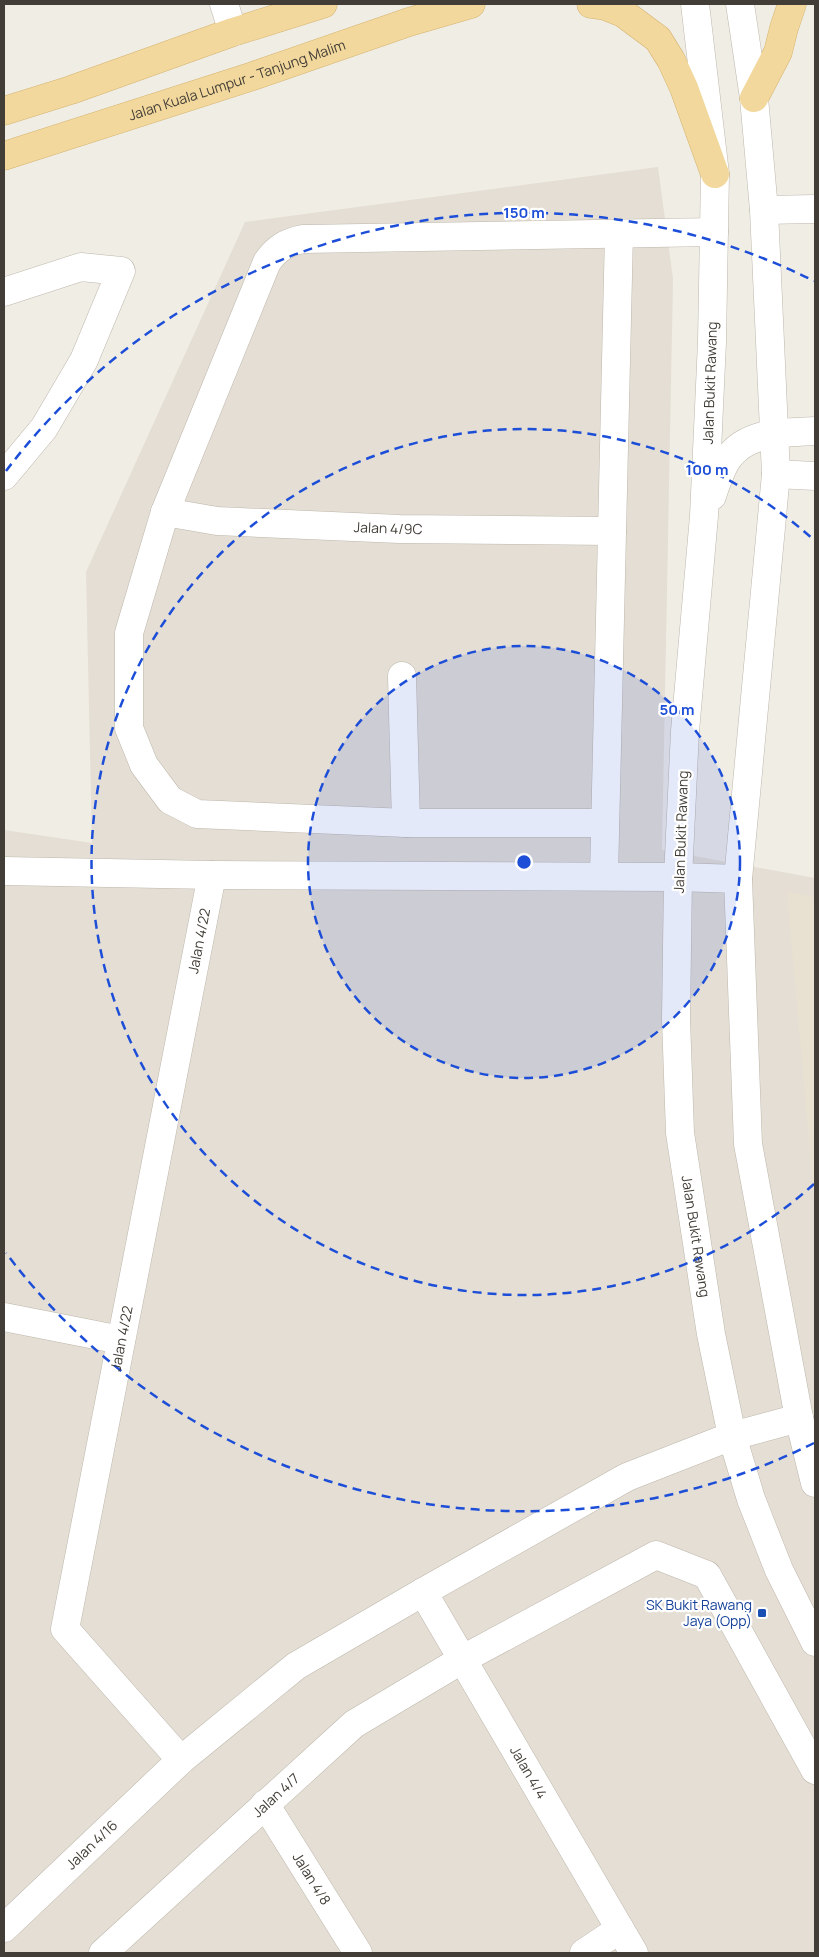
<svg xmlns="http://www.w3.org/2000/svg" width="819" height="1957" font-family="Manrope,sans-serif">
<style>
.residential{fill:#e4ded4}
.education{fill:#e8e1d1}
.lines{fill:none;stroke-linecap:round;stroke-linejoin:round}
.minor-casing{stroke:#beb7ac;stroke-width:29}
.major-casing{stroke:#d4b470;stroke-width:29}
.minor{stroke:#fff;stroke-width:28}
.major{stroke:#f2d89d;stroke-width:28}
.ring{fill:none;stroke:#1d4ed8;stroke-width:2.5;stroke-dasharray:9 6}
.transit-dot{fill:#1a4fb4;stroke:#fff;stroke-width:2}
.labels{text-anchor:middle;stroke-width:4.5;stroke-linejoin:round;paint-order:stroke}
.street-label{font-size:14px;fill:#423d36;stroke:#fff}
.transit-label{font-size:14px;fill:#164399;stroke:#fff;text-anchor:end}
.centre{fill:#1d4ed8;stroke:#fff;stroke-width:2.5}
.ring-label{font-size:15px;text-anchor:middle;font-weight:bold;fill:#1d4ed8;stroke:#fff;stroke-width:4.5;stroke-linejoin:round;paint-order:stroke}
</style>
<rect width="100%" height="100%" fill="#f0ede5"/>
<path class="residential" d="M658,167L673,279L662,850L815,878V1953H4V830L92,843L86,572L245,222Z"/>
<path class="education" d="M787,892L815,897V1210Z"/>
<g class="lines">
<g class="minor-casing">
<g id="minor">
<path d="M224,4L233,32"/>
<path id="s1" d="M695,4L715,174L712,342L704,516L685,731L678,877L676,1019L680,1133L711,1334L732,1436L751,1499L779,1570L815,1642"/>
<path d="M740,4L754,98L764,210L776,474L738,879L748,1144L799,1418L815,1483"/>
<path d="M764,210L815,209"/>
<path d="M4,292L81,267L121,271L84,360L44,428L4,476"/>
<path d="M776,474L815,476"/>
<path d="M712,496C715,486 719,476 723,467C740,431 781,433 815,431"/>
<path id="s2" d="M165,512L217,521L399,529L612,531"/>
<path d="M402,676L406,823"/>
<path d="M605,823H406L197,814L170,800L144,765L129,728V633L165,512L267,262C277,248 287,242 303,239L714,232"/>
<path d="M4,871L212,875L678,877L738,879"/>
<path d="M604,876L619,233"/>
<path d="M4,1317L121,1340"/>
<path id="s3" d="M423,1592L634,1953"/>
<path id="s4" d="M181,1760L65,1629L212,875"/>
<path id="s5" d="M265,1804L358,1953"/>
<path id="s6" d="M4,1928L181,1760L296,1666L423,1592L627,1477L732,1436L799,1418"/>
<path id="s7" d="M103,1953L354,1724L463,1659L656,1555L707,1575L815,1770"/>
<path d="M584,1953L620,1929"/>
</g>
</g>
<g class="major-casing">
<g id="major">
<path d="M591,4L605,6L623,13L658,39L671,60L684,88L715,174"/>
<path d="M754,98L778,52L784,28L792,4"/>
<path d="M4,111L71,90L233,32L323,4"/>
<path id="s8" d="M4,156L253,76L409,22L471,4"/>
</g>
</g>
<use href="#minor" class="minor"/>
<use href="#major" class="major"/>
</g>
<circle cx="524" cy="862" r="216" fill="#1d4ed8" fill-opacity=".12"/>
<g class="ring">
<circle cx="524" cy="862" r="216"/>
<path d="M814 1184A433 433 0 1 1 814 540"/>
<path d="M814 1443A649 649 0 0 1 6 1253M6 471A649 649 0 0 1 814 281"/>
</g>
<rect class="transit-dot" x="757" y="1608" width="10" height="10" rx="2.5"/>
<g class="labels">
<g class="street-label">
<text dy="5" stroke="none"><textPath href="#s8" startOffset="245">Jalan Kuala Lumpur - Tanjung Malim</textPath></text>
<text transform="translate(710 383) rotate(-88)" y="5">Jalan Bukit Rawang</text>
<text dy="5" stroke="none"><textPath href="#s2" startOffset="224">Jalan 4/9C</textPath></text>
<text transform="translate(681 832) rotate(-88)" y="5">Jalan Bukit Rawang</text>
<text dy="5" stroke="none"><textPath href="#s4" startOffset="876">Jalan 4/22</textPath></text>
<text dy="5" stroke="none"><textPath href="#s1" startOffset="1236">Jalan Bukit Rawang</textPath></text>
<text dy="5" stroke="none"><textPath href="#s4" startOffset="471">Jalan 4/22</textPath></text>
<text dy="5" stroke="none"><textPath href="#s3" startOffset="209">Jalan 4/4</textPath></text>
<text dy="5" stroke="none"><textPath href="#s7" startOffset="234">Jalan 4/7</textPath></text>
<text dy="5" stroke="none"><textPath href="#s6" startOffset="121">Jalan 4/16</textPath></text>
<text dy="5" stroke="none"><textPath href="#s5" startOffset="88">Jalan 4/8</textPath></text>
</g>
<g class="transit-label">
<text x="752" y="1610">SK Bukit Rawang<tspan x="752" dy="16">Jaya (Opp)</tspan></text>
</g>
</g>
<circle cx="524" cy="862" r="8" class="centre"/>
<g class="ring-label">
<text x="524" y="218">150 m</text>
<text x="707" y="475">100 m</text>
<text x="677" y="715">50 m</text>
</g>
<rect width="819" height="1957" fill="none" stroke="#423d36" stroke-width="10"/>
</svg>
